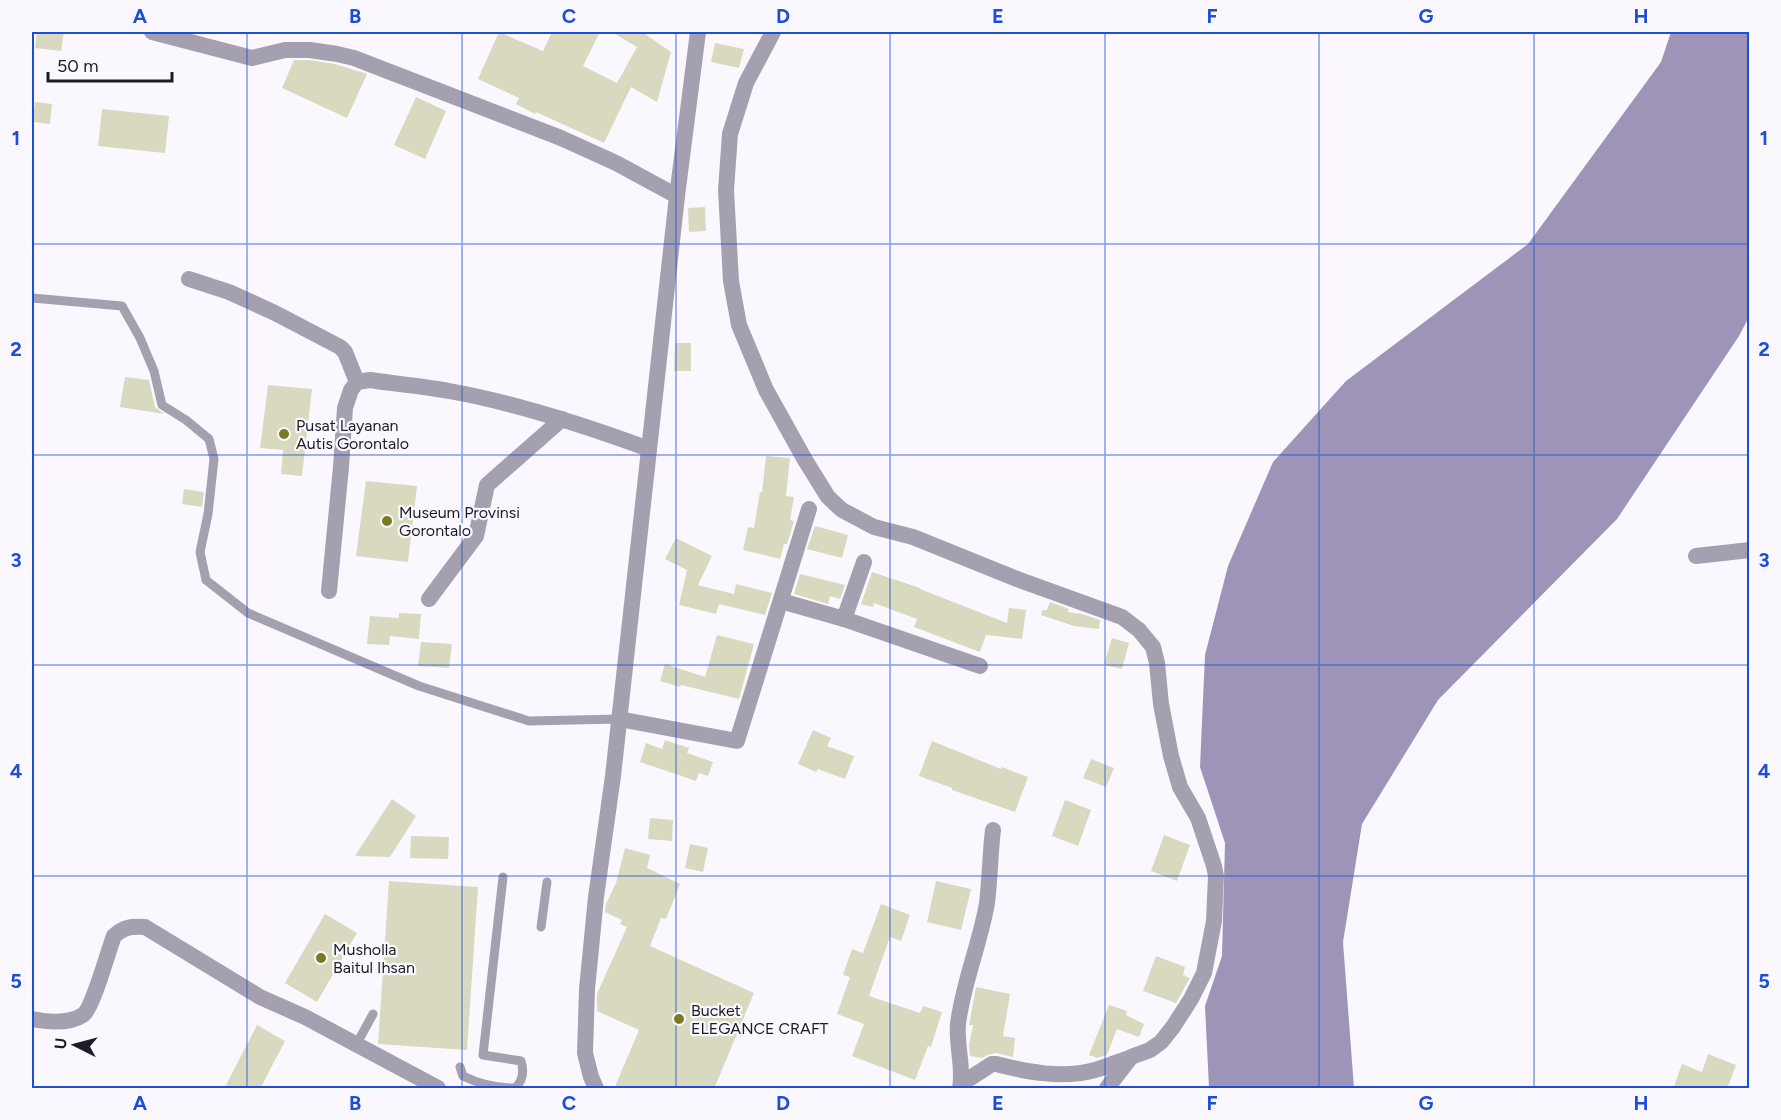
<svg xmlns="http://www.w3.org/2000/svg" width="1781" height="1120" font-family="Figtree,sans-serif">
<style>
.water{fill:#9e94b7}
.building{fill:#d8d9be}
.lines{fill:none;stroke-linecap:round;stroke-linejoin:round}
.service{stroke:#a5a0b0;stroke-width:9}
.minor{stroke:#a5a0b0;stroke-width:16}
.grid{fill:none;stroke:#1d4ed8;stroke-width:1.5;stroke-opacity:0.55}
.poi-dot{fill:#7c7a21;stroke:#faf8fe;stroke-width:2}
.labels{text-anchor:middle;stroke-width:4.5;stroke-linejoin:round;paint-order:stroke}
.poi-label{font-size:16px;fill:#1d1b24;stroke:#faf8fe;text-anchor:start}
.neatline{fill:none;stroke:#1d4ed8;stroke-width:2}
.grid-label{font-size:20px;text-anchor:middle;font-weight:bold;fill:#1d4ed8}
</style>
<rect width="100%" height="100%" fill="#faf8fe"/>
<path class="water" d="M1671,32H1749V317L1739,336L1617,519L1438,700L1362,824L1343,942L1354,1088H1209L1205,1006L1222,956L1225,843L1200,767L1205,655L1228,566L1273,462L1346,381L1528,244L1661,62Z"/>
<g class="building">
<path d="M37,32H64L61,51L35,48Z"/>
<path d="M499,32L543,51L552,32H600L583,66L617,83L637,47L612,32H642L671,52L657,102L631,87L604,143L536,112L535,114L516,104L519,98L478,79Z"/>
<path d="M715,43L744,49L739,68L711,62Z"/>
<path d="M294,60H309L335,64L367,74L347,118L282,88Z"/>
<path d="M416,97L446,111L425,159L394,145Z"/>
<path d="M35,102L52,104L50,124L33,122Z"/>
<path d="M102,109L169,116L165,153L98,146Z"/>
<path d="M705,207L706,231L689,232L688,208Z"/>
<path d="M675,343H691V371H674Z"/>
<path d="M125,377L149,380L155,407L164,414L120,407Z"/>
<path d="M268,385L312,389L302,476L281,474L283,450L260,448Z"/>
<path d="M766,456L790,458L786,496L794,497L790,520L794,521L787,544H784L780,559L743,550L748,527L754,528L760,492L762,493Z"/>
<path d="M366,481L417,486L408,562L356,556Z"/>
<path d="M184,489L204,492L202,507L182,504Z"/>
<path d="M815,526L848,535L842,558L807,549Z"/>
<path d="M676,538L712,556L698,585L734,594L736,584L772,593L765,615L719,604L716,614L679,605L687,570L665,559Z"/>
<path d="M872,572L920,588V589L1007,623L1009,608L1026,610L1022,639L986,635L980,652L914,627L917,619L874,603L873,607L861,604Z"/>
<path d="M800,574L845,585L840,599L830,596L828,604L794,594Z"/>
<path d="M1050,602L1069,609L1068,612L1082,614L1100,620L1099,629L1074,626L1041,615L1042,610H1047Z"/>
<path d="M399,613L421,614L419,639L390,636L389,645L367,644L370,616L399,618Z"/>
<path d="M717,635L754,644L739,699L681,685L680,687L660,681L665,664L705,677Z"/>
<path d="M1112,638L1129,643L1122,669L1104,665Z"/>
<path d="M421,642L452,644L449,668L418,666Z"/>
<path d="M813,730L831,738L827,746L854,756L845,779L818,769L816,772L798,764Z"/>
<path d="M665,740L689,748L687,753L713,762L708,776L699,773L696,781L640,762L646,743L662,749Z"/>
<path d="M932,741L1001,769L1002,767L1028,777L1015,812L952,790V788L919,776Z"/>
<path d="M1091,759L1114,768L1106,787L1083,778Z"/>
<path d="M392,799L416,816L390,857L355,856Z"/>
<path d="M1065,800L1091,810L1078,846L1052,836Z"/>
<path d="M650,818L673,820L672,841L648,839Z"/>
<path d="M1164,835L1190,845L1177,881L1151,871Z"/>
<path d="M411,836L449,837L448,859L410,858Z"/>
<path d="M690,844L708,848L703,872L685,868Z"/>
<path d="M625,848L650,855L647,868L680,884L666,919L661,918L650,946L754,993L714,1089H614L639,1030L597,1011V994L627,927L620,924L622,920L605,912L606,904L616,883Z"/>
<path d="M389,881L478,887L467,1050L378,1044Z"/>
<path d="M936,881L971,889L961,930L927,922Z"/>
<path d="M881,904L910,915L901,941L890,937L869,996L920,1013L923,1006L942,1012L931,1047L928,1046L915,1080L852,1056L864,1024L837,1014L850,977L843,975L852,949L863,953Z"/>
<path d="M325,914L357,933L317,1002L285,983Z"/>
<path d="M1156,956L1185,967L1183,975L1190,978L1176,1003L1143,991Z"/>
<path d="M976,987L1010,994L1003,1036L1015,1038L1013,1057L996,1053L987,1055L982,1058L970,1056L969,1045L973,1025H969Z"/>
<path d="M1109,1005L1127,1011L1126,1015L1144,1024L1139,1037L1117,1029L1107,1055L1097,1058L1089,1055Z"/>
<path d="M257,1025L285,1041L260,1089H224Z"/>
<path d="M1708,1054L1736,1065L1727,1089H1673L1682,1064L1702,1072Z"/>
</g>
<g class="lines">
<g class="service">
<path d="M32,298L122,306L140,338L154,371L162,405L186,420L209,439L214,459L208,514L200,552L206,580L248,613L419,686L529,721L619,719"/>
<path d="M541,927L547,882"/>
<path d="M356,1045L373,1014"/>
<path d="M460,1067L463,1076C479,1084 498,1088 515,1088C523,1081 524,1071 521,1061L483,1055L503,877"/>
</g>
<g class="minor">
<path d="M152,32L252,58L285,50H310L337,54L354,58L561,138L616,163L677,196"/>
<path d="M773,32L746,83L730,134L726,190L731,281L739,325L766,390L805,460L828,497L842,510L874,527L913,537L1017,579L1122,617L1139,630L1153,647L1157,663L1161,704L1171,756L1180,787L1198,818L1214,866L1216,876L1214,921L1204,973L1191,999L1173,1027L1161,1042L1150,1050L1131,1057L1107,1088"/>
<path d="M189,279L229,292L275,313L340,347L345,352L357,382"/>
<path d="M1696,556L1750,550"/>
<path d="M329,591L341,467L345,408L351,390L357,382L370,380C396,384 423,386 449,391C517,403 584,425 649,449"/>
<path d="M429,599L476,536L487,485L562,419"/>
<path d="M781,601L844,619L864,562"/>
<path d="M844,619L980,666"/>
<path d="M619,719L737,741L809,509"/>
<path d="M32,1019C47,1022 69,1024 83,1015C93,1008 108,951 114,936C124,927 131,926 145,927L260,997L305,1017L438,1088"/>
<path d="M961,1084L992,1064H996C1027,1072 1063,1079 1095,1070C1107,1067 1118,1061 1130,1058"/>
<path d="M596,1088L591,1077L585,1053L587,989L596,897L613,776L677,196L698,32"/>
<path d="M960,1088C964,1067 956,1046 958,1024C963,983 980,944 987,903C990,879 990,854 993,830"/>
</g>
</g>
<path class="grid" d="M247,32V1088M462,32V1088M676,32V1088M890,32V1088M1105,32V1088M1319,32V1088M1534,32V1088M32,244H1750M32,455H1750M32,665H1750M32,876H1750"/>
<g class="poi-dot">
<circle cx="284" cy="434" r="6"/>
<circle cx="387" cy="521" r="6"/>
<circle cx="321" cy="958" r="6"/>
<circle cx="679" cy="1019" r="6"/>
</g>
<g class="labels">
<g class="poi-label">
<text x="296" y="431">Pusat Layanan<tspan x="296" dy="18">Autis Gorontalo</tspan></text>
<text x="399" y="518">Museum Provinsi<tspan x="399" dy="18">Gorontalo</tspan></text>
<text x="333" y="955">Musholla<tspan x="333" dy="18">Baitul Ihsan</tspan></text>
<text x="691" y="1016">Bucket<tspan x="691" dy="18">ELEGANCE CRAFT</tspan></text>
</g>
</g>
<rect width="1781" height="1120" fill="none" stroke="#faf8fe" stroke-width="66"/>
<g transform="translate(75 1045) rotate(276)" stroke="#faf8fe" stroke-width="4.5" paint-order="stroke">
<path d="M0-4.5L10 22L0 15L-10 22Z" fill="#1d1b24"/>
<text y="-9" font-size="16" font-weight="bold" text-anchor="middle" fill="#1d1b24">U</text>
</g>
<path d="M48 72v9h124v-9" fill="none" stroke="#1d1b24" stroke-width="3"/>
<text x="57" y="72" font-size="18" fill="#1d1b24" stroke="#faf8fe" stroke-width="4.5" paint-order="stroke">50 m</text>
<rect x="33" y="33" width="1715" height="1054" class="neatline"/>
<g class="grid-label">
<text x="140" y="23">A</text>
<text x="355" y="23">B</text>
<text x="569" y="23">C</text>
<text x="783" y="23">D</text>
<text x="998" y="23">E</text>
<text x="1212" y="23">F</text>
<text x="1426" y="23">G</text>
<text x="1641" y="23">H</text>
<text x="16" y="145">1</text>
<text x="1764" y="145">1</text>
<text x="16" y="356">2</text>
<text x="1764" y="356">2</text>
<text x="16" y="567">3</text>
<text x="1764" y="567">3</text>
<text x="16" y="778">4</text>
<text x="1764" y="778">4</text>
<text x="16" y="988">5</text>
<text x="1764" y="988">5</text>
<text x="140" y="1110">A</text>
<text x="355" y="1110">B</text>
<text x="569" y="1110">C</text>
<text x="783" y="1110">D</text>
<text x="998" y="1110">E</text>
<text x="1212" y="1110">F</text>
<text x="1426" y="1110">G</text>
<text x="1641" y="1110">H</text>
</g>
</svg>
